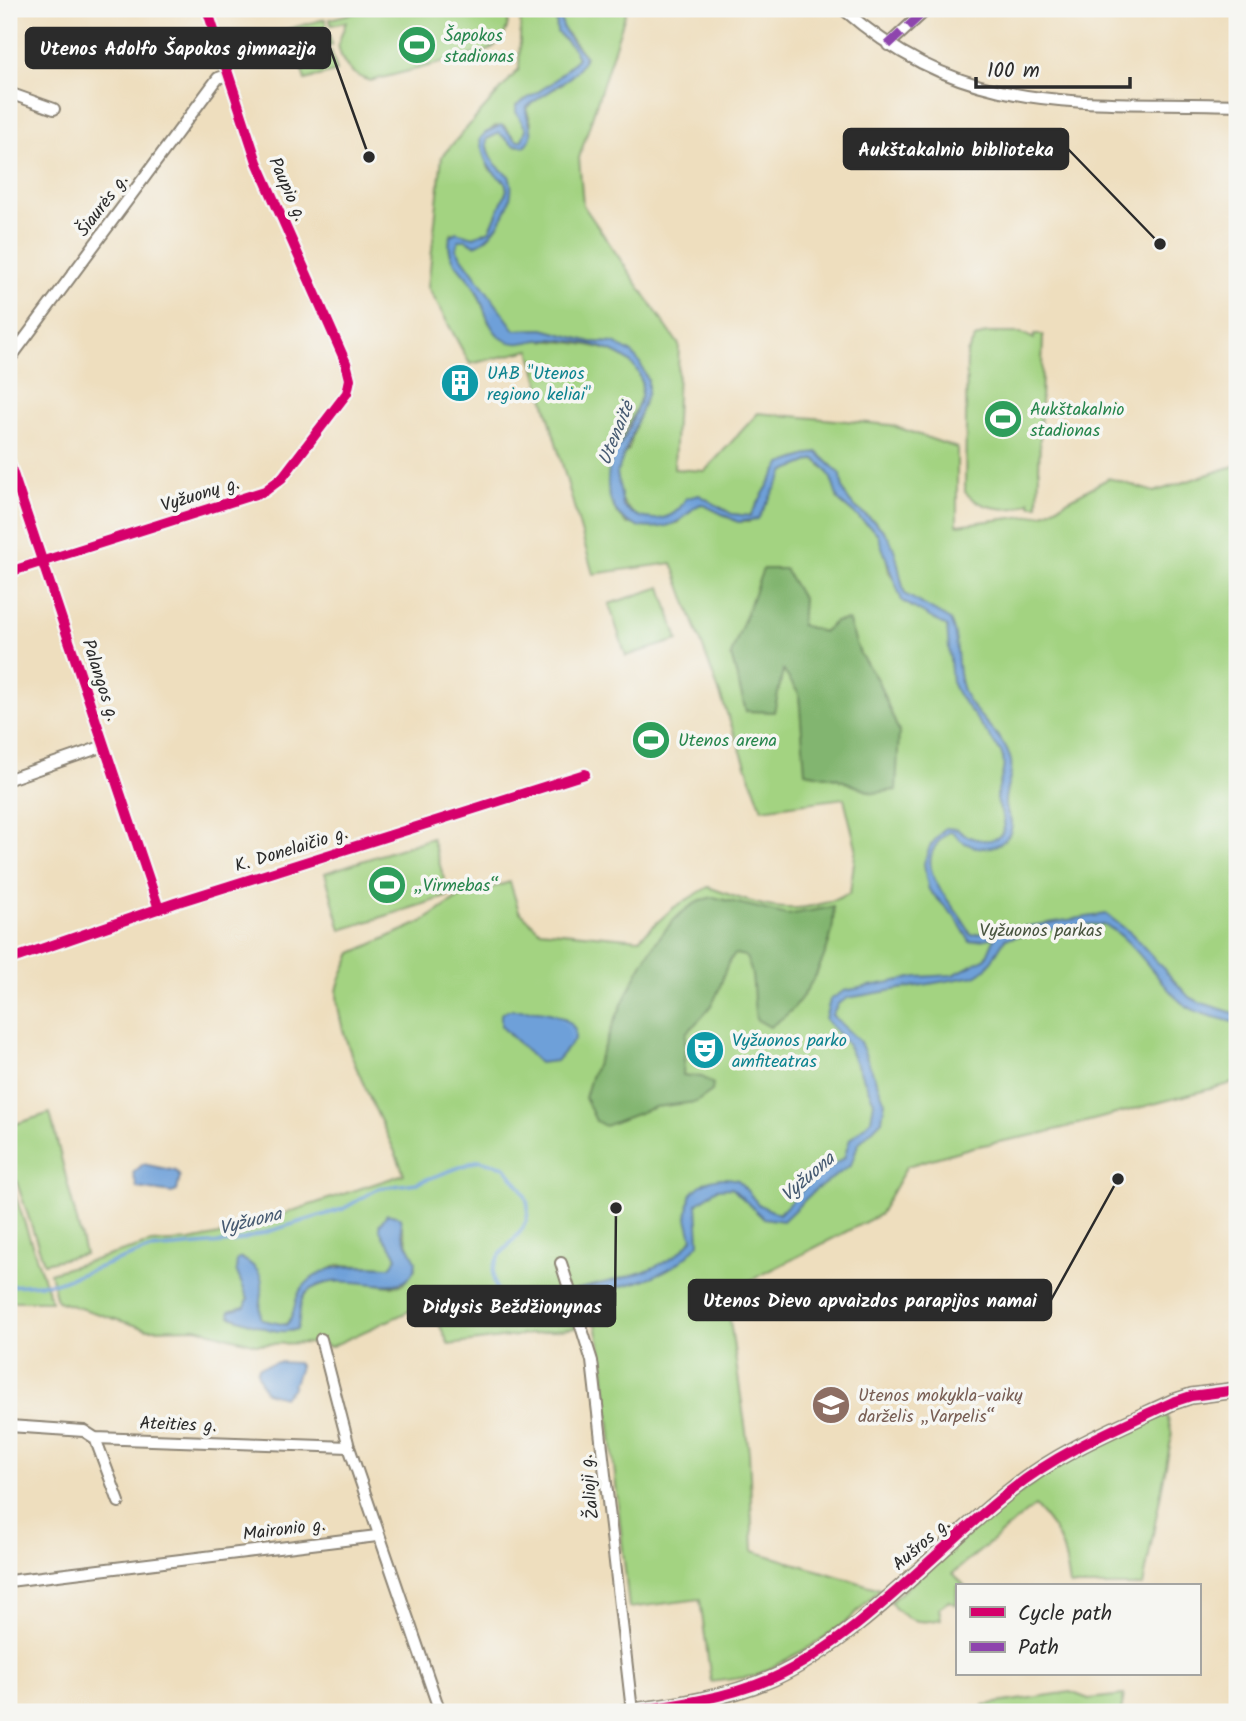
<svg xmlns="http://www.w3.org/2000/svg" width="1246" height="1721" font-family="Kalam,sans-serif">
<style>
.green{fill:#a3d381;stroke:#677f56;stroke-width:2;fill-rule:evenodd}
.forest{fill:#82b56f;stroke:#56704d;stroke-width:2}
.water{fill:#6ea0d9;stroke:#4c6682;stroke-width:2}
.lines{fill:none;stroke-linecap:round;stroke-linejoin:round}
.stream{stroke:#6ea0d9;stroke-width:3.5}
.minor-casing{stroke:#8c8474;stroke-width:14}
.tertiary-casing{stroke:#8c8474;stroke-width:18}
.minor{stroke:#fff;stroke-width:10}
.tertiary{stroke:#fff;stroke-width:14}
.quiet{stroke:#8e44ad;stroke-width:9;stroke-dasharray:18 9;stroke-linecap:butt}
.cycleway-casing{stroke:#f6f6f2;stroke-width:15}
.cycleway{stroke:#d6006c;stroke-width:10}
.labels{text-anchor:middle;stroke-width:7;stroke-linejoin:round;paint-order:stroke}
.leisure-label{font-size:18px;fill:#27864d;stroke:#f6f6f2;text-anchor:start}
.street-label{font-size:18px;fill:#2b2b2b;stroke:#f6f6f2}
.culture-label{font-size:18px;fill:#0d838f;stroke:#f6f6f2;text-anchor:start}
.park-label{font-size:18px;fill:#495540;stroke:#f6f6f2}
.education-label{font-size:18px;fill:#785e54;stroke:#f6f6f2;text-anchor:start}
.water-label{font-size:19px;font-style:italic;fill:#465a71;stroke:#f6f6f2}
.leader{fill:none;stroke:#2b2b2b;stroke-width:2.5}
.callout-dot{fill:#2b2b2b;stroke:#f6f6f2;stroke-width:2.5}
.callout{fill:#2b2b2b;stroke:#2b2b2b;stroke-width:2.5}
.callout-label{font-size:19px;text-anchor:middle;font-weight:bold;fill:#fff}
</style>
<rect width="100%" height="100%" fill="#f6f6f2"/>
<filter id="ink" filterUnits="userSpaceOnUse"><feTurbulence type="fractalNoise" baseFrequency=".0143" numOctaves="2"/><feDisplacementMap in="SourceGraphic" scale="14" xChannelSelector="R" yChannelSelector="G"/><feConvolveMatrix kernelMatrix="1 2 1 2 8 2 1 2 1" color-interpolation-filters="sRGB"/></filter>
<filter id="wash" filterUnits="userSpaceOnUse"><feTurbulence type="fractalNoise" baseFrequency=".00686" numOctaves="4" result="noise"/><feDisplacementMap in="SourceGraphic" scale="28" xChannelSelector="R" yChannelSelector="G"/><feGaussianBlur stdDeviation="1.57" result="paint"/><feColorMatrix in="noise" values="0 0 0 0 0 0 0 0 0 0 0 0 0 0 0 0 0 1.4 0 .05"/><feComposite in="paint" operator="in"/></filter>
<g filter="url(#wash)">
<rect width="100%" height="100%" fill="#eedebe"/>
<g class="green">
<path d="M369,9H508C510,29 504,41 487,51L370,81C351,75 341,64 338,44L346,22L331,25L330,19Z"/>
<path d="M521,9H556L557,32L574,49L578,58L552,83L516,106L526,129L522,140L517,141L504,126H495L480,139L489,169L505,181L507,190L490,230L474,237L452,233C441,256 464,270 474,287C480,298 485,311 489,323C503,328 521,340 536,340C570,342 652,344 641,397C626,436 586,488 627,524L678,523L695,505L702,504L738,522H749L785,471L815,459L834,478L838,500L877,533L884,545L889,572L905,594C899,575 897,551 886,535C871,510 842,512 841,475L817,452L781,464L750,516L732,514L699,495C686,502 677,516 663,519C623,528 601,475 629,449L648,380L614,343L591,342L543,329L515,330L460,258L456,250L459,240H466L475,245C504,219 505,214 509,176C497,167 485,156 487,139L499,133L513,145L525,146L531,122L526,108C544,91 577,82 585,56L560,25L561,9H627L579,158L583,205L679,345L674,469L705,471L758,413L891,425L957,448V525L1043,514L1109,478L1154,492L1237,465V1082L1040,1134L973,1147L907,1166L879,1215L726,1293L749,1452L753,1551L880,1589L849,1620L810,1647L756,1676L711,1682L700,1599L629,1608L603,1362L596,1324L575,1313L576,1328L449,1345L430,1305L425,1304L330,1347L318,1343L256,1344L196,1328L147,1329L57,1301L50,1273L151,1243L190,1241L219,1235L404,1174C385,1122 339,1050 337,994C337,981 347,965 352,953L422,922L458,898L510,882L519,911L539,930L639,939L673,908L708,887C763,907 794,920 850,893L856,847L844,798L762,809L672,563L593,574L530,350L470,364L428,287L442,156L519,69ZM848,621L860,654L878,681L873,793L836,778L806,772L799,694L783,669L746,711L731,655L800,625L823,632L835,622ZM400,1217C402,1236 413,1250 415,1269L403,1284C393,1288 383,1285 372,1283C352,1279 312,1278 301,1300C297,1309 295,1321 292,1331L265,1328L230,1316L231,1310L246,1307L248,1299L237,1270L241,1258L257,1272L259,1312L262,1320L286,1325L315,1277L338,1265L390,1267L397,1259L395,1252Z"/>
<path d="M325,19L332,45L287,56L281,31Z"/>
<path d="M331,51L337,71L305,80L299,60Z"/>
<path d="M986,333H1022L1034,339V335H1043L1038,505H1030V501C1014,515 977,508 965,492L967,353L975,338Z"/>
<path d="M661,587L678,640L626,656L609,604Z"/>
<path d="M432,838L449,896L341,930L325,873Z"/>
<path d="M50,1113L85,1254L44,1263L9,1159V1126Z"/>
<path d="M9,1177L51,1301H9Z"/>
<path d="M1161,1414L1167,1415L1172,1435L1143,1586H1070C1065,1548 1061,1534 1035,1506L953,1573L965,1586H957L956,1605L949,1601L939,1608L941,1619C919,1625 903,1620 890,1602C973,1531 1055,1450 1161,1414Z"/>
<path d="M1070,1692L1089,1699L1124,1695L1121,1712H978L984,1705Z"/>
</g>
<g class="forest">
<path d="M763,569H785L803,600L801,625L823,632L835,622L848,620L860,654L878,681L899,732L896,790L873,793L836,778L805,772L799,694L783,670L774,712L746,711L731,655Z"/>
<path d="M713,897L787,915L833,907C837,938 815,981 796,1005C790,1014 779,1020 770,1027L756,1019C752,999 756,973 745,956L735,954C724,965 724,979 717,994C711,1010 698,1021 686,1033L683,1075L702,1077L713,1084L712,1091L696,1102L655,1107L605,1126L596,1121L585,1098L591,1077C614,1026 653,907 713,897Z"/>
</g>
<g class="water">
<path d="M556,9H561C560,34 570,38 585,56C576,82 544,91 526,108C526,122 539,133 525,146L513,145L499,133L487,139C485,156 497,167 509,176C519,196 496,238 475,245L466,240H459L456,249L515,330L543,329L591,342L614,343L632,353L640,363L648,380V392L617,473L623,506C643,525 674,524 686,498L699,495L732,514L750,516L781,464L817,452L841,475C842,511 870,511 887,535C899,553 898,574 905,594L950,620C961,642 954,672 965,695C976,718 1005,735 1011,761C1014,776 1004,789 1005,804C1005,813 1014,820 1011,830C1004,853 967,853 954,833L949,832C902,867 957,902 971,935L1106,914L1132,934L1188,996L1199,1002L1237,1014V1023C1219,1018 1198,1015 1182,1003C1161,986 1130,935 1106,926C1088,919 1026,935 1005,939L987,968L975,976L848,998L838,1004L832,1015L860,1042L885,1102L882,1120L858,1144L851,1165L814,1191L783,1221L763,1218L732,1188L717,1189L697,1204L699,1243C669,1283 612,1287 568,1299L566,1292C603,1282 671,1273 692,1238L687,1218L690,1196C702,1180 719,1175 738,1180L759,1205L779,1214L816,1176L844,1158L850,1139L871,1120L874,1102L871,1095L847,1044L825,1019L830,1000L844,991L917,977L953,975L986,958L995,937L970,942L956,918L929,890L926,878L924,863L930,846L945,828L957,829C968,841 1000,847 1004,828C1007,818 996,807 997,796C999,780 1008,768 1001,752L957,693L952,682L947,627L902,601L877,533L838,500C832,482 832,472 815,459L785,471L758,519L738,522L702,504C688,507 688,523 661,527C619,533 600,500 611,461C614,452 621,445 625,437C631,425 636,411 641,397C651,350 583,341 550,339C534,338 519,349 503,339C484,326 485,300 472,283C460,268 446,259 450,237L456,232L474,237L490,230L507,190L505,181C488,172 483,158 480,139L485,133L501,125L517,141L522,140L526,129L516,112V106L552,83L578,58L574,49L557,32Z"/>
<path d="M508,1010C530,1010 561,1009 575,1029V1039L556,1061L539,1063L501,1026V1014Z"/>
<path d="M143,1164L176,1171L180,1177L177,1191L172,1193L137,1188L133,1173Z"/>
<path d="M387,1214L400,1217L402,1234L416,1261C410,1311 342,1261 306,1293C298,1300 301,1319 297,1329C277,1337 250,1322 230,1316L229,1311L245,1307L248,1299L236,1270L237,1260L241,1258C278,1276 254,1301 262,1320L286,1325C296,1315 293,1302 300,1291C322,1259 358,1267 390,1267L397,1258C393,1244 381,1241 379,1225Z"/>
<path d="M278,1362L297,1363L300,1367L292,1389L283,1397L265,1392L257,1372L259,1367Z"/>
</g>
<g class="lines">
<path class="stream" d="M9,1286L56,1283L150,1249L234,1242L343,1209L379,1188L417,1183L479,1160L505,1167C514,1179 529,1194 528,1210C527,1248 472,1251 502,1300L539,1307L569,1295"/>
</g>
</g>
<g filter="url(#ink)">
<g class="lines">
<g class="minor-casing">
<g id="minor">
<path d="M843,9C969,119 1082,100 1237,105"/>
<path d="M888,45L927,9"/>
<path d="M9,93L54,109"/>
<path d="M9,360L218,78L227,75"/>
<path d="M9,462L159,909"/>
<path d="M9,572L265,491L282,478L347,393L350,379L346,363L257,162L207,9"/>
<path d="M9,779L104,746"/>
<path d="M9,960L175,903L585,774"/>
<path d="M561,1263L592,1361L632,1711"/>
<path d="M321,1339L349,1447L440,1712"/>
<path d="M9,1426L84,1431L95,1438L349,1447"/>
<path d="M95,1438L119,1502"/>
<path d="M9,1581L377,1536"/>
</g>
</g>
<g class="tertiary-casing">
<path id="tertiary" d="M624,1712C674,1706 727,1698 773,1678C859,1639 936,1549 1010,1491C1058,1452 1117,1428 1173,1402L1191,1396L1237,1390"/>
</g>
<use href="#minor" class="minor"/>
<use href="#tertiary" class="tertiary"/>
<path class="quiet" d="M888,45L927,9"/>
<g class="cycleway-casing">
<g id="cycleway">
<path d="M9,462L159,909"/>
<path d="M9,572L265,491L282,478L347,393L350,379L346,363L257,162L207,9"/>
<path d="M9,960L175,903L585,774"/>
<path d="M624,1712C674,1706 727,1698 773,1678C859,1639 936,1549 1010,1491C1058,1452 1117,1428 1173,1402L1191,1396L1237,1390"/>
</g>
</g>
<use href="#cycleway" class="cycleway"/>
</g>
</g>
<defs>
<g id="stadium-disc" transform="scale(2.0125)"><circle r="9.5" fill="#2e9e5b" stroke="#f6f6f2"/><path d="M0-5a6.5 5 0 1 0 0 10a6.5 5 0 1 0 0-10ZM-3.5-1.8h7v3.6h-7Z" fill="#fff"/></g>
<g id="building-disc" transform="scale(2.0125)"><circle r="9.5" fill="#0f9aa8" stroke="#f6f6f2"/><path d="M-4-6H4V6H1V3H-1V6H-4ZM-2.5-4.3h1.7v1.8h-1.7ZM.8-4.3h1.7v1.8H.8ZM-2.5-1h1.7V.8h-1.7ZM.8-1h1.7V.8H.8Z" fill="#fff"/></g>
<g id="theatre-disc" transform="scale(2.0125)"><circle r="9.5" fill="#0f9aa8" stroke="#f6f6f2"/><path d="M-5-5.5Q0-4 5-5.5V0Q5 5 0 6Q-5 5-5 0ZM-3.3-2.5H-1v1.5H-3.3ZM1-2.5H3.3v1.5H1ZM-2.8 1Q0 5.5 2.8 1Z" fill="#fff"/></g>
<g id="school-disc" transform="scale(2.0125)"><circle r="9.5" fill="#8d6e63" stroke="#f6f6f2"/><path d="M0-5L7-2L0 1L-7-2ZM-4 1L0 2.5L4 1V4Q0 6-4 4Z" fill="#fff"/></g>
</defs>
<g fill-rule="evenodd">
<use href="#stadium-disc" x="417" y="45"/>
<use href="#building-disc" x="460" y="383"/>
<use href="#stadium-disc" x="1003" y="419"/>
<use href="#stadium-disc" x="651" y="740"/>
<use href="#stadium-disc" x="387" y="885"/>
<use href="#theatre-disc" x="705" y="1050"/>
<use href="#school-disc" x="831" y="1405"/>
</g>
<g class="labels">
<g class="leisure-label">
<text x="444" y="41">Šapokos<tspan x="444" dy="21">stadionas</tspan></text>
<text x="1030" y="415">Aukštakalnio<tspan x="1030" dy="21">stadionas</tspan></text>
<text x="678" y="746">Utenos arena</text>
<text x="414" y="891">„Virmebas“</text>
</g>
<g class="street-label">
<text transform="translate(288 189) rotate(66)" y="6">Paupio g.</text>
<text transform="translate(102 205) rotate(-53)" y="6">Šiaurės g.</text>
<text transform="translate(200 494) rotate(-17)" y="6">Vyžuonų g.</text>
<text transform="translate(101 680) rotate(72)" y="6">Palangos g.</text>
<text transform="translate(291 849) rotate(-17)" y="6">K. Donelaičio g.</text>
<text transform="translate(178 1424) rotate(2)" y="6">Ateities g.</text>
<text transform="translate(589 1487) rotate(-96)" y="6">Žalioji g.</text>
<text transform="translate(284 1529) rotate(-7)" y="6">Maironio g.</text>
<text transform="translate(921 1544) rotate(-41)" y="6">Aušros g.</text>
</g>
<g class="culture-label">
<text x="487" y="379">UAB "Utenos<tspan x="487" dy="21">regiono keliai"</tspan></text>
<text x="732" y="1046">Vyžuonos parko<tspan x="732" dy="21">amfiteatras</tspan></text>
</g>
<g class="park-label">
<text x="1041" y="936">Vyžuonos parkas</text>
</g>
<g class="education-label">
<text x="858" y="1401">Utenos mokykla-vaikų<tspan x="858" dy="21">darželis „Varpelis“</tspan></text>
</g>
<g class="water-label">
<text transform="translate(615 433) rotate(-68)" y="7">Utenaitė</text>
<text transform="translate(807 1176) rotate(-41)" y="7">Vyžuona</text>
<text transform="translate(250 1220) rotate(-14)" y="7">Vyžuona</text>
</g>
</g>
<path class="leader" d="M369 157L330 48M1160 244L1068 149M1118 1179L1051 1300M616 1208L615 1306"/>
<g class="callout-dot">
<circle cx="369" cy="157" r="7"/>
<circle cx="1160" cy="244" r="7"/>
<circle cx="1118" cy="1179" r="7"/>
<circle cx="616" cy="1208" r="7"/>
</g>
<g class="callout">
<rect x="26" y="28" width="304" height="40" rx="7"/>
<rect x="844" y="129" width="224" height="40" rx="7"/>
<rect x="689" y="1280" width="362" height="40" rx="7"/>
<rect x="408" y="1286" width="207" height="40" rx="7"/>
</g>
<g class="callout-label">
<text x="178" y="55">Utenos Adolfo Šapokos gimnazija</text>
<text x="956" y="156">Aukštakalnio biblioteka</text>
<text x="870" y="1307">Utenos Dievo apvaizdos parapijos namai</text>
<text x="512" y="1313">Didysis Beždžionynas</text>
</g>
<rect width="1246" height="1721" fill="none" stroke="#f6f6f2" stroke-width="35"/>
<rect x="956" y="1584" width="245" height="91" fill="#f6f6f2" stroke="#a5a5a2" stroke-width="2"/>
<rect x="970" y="1607" width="35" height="10" fill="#d6006c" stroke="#a5a5a2" stroke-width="2"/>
<text x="1018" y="1620" font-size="21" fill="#2b2b2b">Cycle path</text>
<rect x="970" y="1642" width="35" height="10" fill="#8e44ad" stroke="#a5a5a2" stroke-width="2"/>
<text x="1018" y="1654" font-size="21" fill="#2b2b2b">Path</text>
<path d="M976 77v10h154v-10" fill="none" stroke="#2b2b2b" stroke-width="3.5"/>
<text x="987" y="77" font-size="21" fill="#2b2b2b" stroke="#f6f6f2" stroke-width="5" paint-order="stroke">100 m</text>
</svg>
